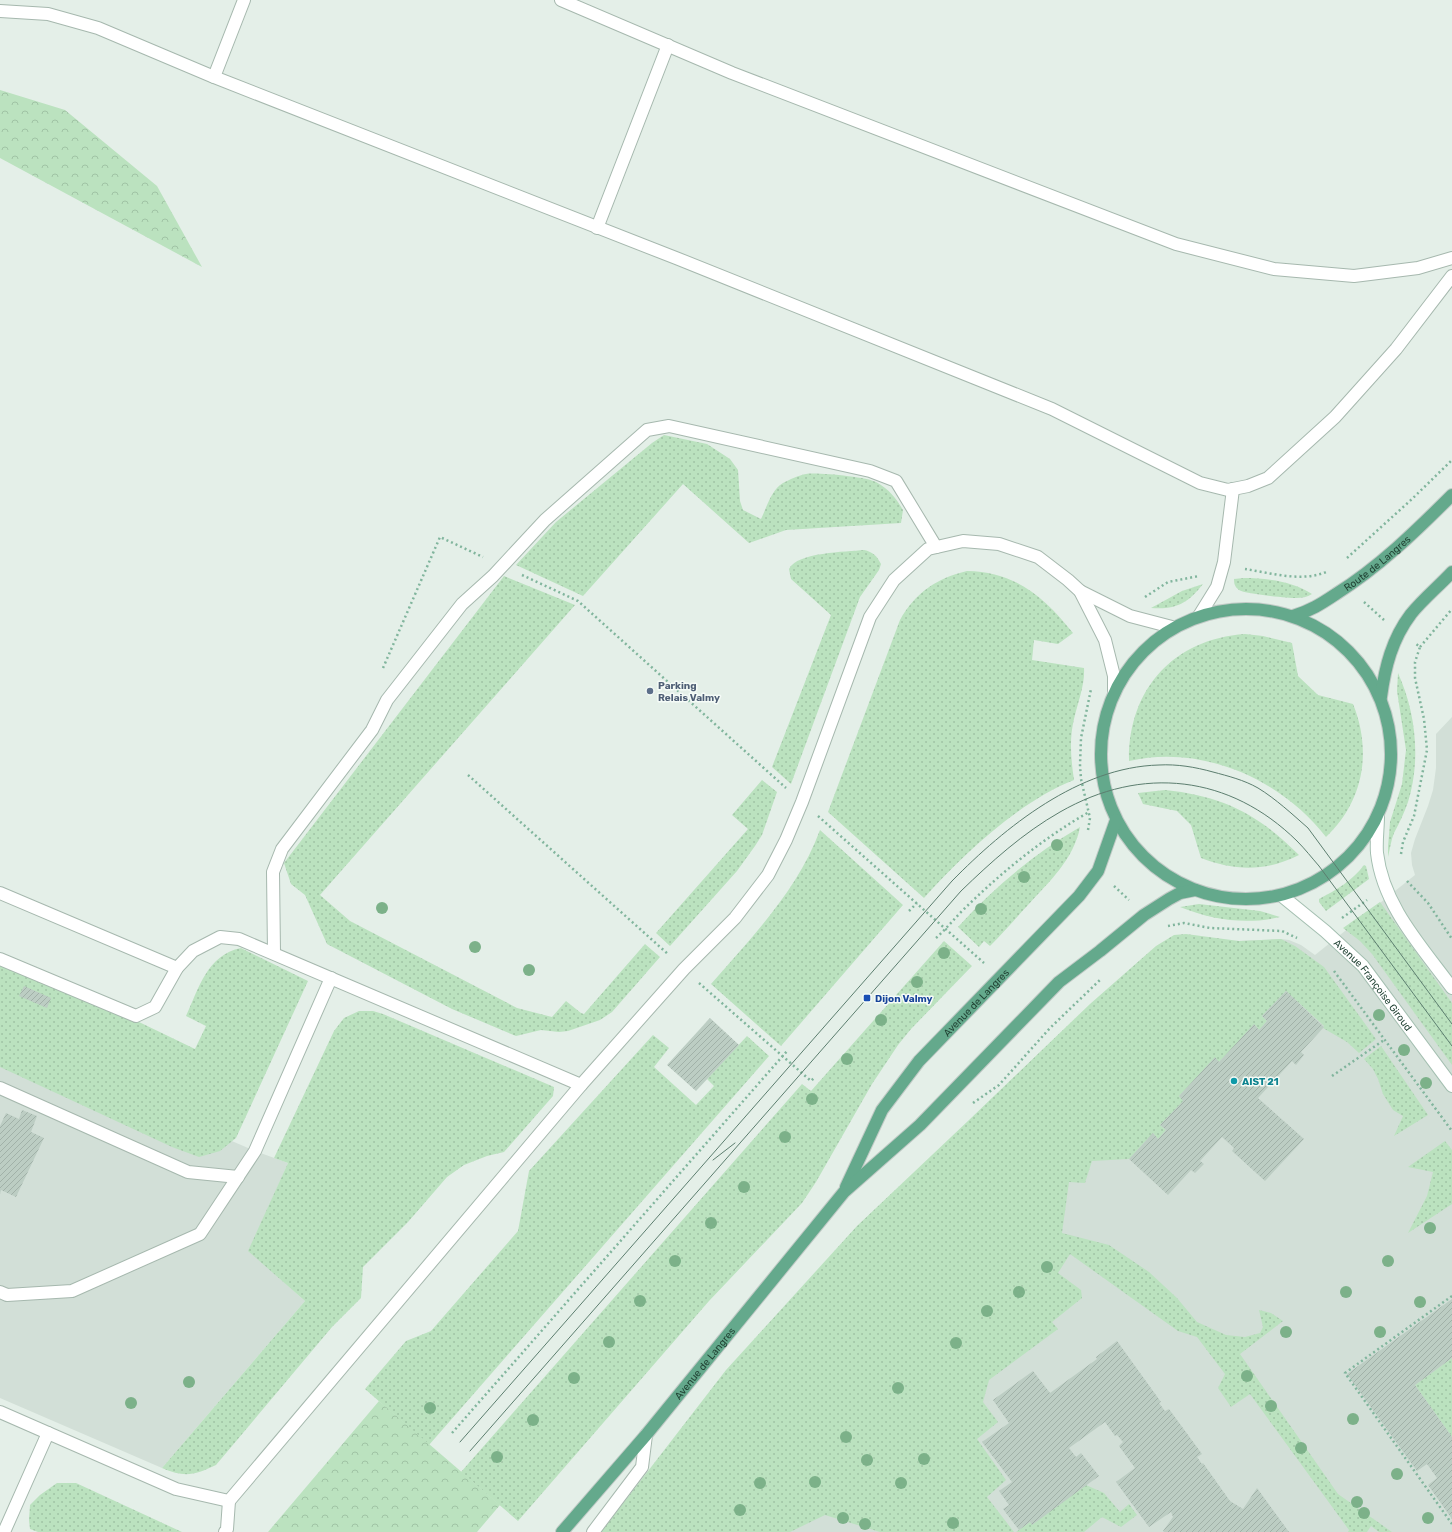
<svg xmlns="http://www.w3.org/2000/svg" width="1452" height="1532" font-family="Rubik,sans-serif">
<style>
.built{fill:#d2dfd7}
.grass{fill:url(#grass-dots)}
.forest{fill:url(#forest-crowns)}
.building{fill:url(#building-hatch)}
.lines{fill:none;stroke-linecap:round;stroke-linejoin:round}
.lane-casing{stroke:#a6b8ae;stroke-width:14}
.street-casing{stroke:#a6b8ae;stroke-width:14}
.secondary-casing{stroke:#a4bfb1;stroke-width:14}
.primary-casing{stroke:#c1cac6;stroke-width:14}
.path{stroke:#81b59d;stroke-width:2.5;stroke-dasharray:2 3;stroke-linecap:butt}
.lane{stroke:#fff;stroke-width:12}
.street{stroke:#fff;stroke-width:12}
.secondary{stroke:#fff;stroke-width:12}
.primary{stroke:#64a98c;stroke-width:12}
.tram{stroke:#5c7e6f;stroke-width:1}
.tree{fill:#7cb189}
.service-dot{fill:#5c6f8a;stroke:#f5fbf7;stroke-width:1.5}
.transit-dot{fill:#1a4fb4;stroke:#f5fbf7;stroke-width:1.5}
.culture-dot{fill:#0f9aa8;stroke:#f5fbf7;stroke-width:1.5}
.labels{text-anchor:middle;stroke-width:3;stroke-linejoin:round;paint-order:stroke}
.street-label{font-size:10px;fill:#214334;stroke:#f5fbf7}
.service-label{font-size:10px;font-weight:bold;fill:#4e5e75;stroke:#f5fbf7;text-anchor:start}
.transit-label{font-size:10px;font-weight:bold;fill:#164399;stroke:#f5fbf7;text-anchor:start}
.culture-label{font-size:10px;font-weight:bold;fill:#0d838f;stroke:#f5fbf7;text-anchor:start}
</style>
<defs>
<pattern id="grass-dots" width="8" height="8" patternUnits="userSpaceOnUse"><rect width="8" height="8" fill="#bbe2bf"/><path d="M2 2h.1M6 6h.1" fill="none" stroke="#a0c3a5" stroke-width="1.8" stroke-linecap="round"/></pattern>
<pattern id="forest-crowns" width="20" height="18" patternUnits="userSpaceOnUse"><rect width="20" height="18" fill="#bbe2bf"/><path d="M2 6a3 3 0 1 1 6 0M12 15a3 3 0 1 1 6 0" fill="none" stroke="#a0c3a5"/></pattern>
<pattern id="building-hatch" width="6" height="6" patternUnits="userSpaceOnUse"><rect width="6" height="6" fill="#bccdc3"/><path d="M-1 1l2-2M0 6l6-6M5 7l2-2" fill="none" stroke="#a1b1a8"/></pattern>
</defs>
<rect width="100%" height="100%" fill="#e4efe8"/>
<g class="built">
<path d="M1452,717V1532H699L1239,941L1281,939L1289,940L1301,945L1315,955L1415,875L1412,865L1411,853L1415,839L1428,806L1433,790L1436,768V734Z"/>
<path d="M0,1064L183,1120L255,1151L288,1163L249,1251L305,1301L162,1468L0,1398Z"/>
</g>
<g class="grass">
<path d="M664,435L707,444L730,459L738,470L740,501L743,510L761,519C767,507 771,490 783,483C789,480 799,475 806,474C816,472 867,477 876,482C889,489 896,498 903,510L901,523L786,530L749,543L683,484L583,596L516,565L556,522L652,443Z"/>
<path d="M864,550C873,552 877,556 881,564L879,570L860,597L791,784L772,767L831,615L791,579L789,569C797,552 846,552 864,550Z"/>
<path d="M967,571C1016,572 1044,597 1073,633L1058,644L1034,640L1032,660L1084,668C1085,685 1078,702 1074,719C1069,739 1071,760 1074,780C1020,801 962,855 924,898L828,812L900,620C915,593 937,578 967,571Z"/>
<path d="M504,576L575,605L320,895L350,921L517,1008L552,1017L566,1001L581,1013L584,1014L645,944L660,957L612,1012L600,1020L568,1031L559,1032L541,1030L516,1036L452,1009L327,944L305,895L291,884L284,863Z"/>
<path d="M1244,578C1265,578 1293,581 1312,594C1307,597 1302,598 1296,598C1288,598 1244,594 1239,590C1235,587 1234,584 1234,579Z"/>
<path d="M1203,584C1188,603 1176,610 1151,608L1182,591Z"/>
<path d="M1245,634L1263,636L1292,643L1298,676L1318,695L1353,704C1372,751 1364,801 1326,837C1281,779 1202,744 1129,761C1128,690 1173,639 1245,634Z"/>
<path d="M1398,673C1416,713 1421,760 1408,802C1404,813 1400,822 1394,833C1391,840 1390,849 1388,857V847L1390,822L1402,784L1406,750L1397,691Z"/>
<path d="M762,780L777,792L762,835L755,846L737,871L670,946L656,933L748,829L732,815Z"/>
<path d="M1165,790C1223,796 1258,814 1299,855C1265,872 1235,871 1201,858L1191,825L1177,811L1143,804L1138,793Z"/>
<path d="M1080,827C1074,859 1049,882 1028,905C1015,919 1003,933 990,946L984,941L979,947L958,927C994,887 1034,854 1080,827Z"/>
<path d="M820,830L903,905L781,1046L711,984C752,937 798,890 820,830Z"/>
<path d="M1364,865L1366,866L1369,879L1326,911L1319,902V899C1336,890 1352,881 1364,865Z"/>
<path d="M1380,902L1452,1003V1065L1372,954L1360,941L1343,928Z"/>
<path d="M1199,904L1260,911L1280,917C1246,925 1212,920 1180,907Z"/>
<path d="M1186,934L1239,941L1281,939L1295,946L1324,967L1376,1039L1359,1053L1347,1042L1323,1028L1324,1026L1286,991L1262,1016L1267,1021L1259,1030L1255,1025L1219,1062L1215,1058L1179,1096L1184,1101L1160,1125L1166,1130L1158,1139L1153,1133L1129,1159L1092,1161L1085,1183L1069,1182L1062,1233L1109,1245L1149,1272L1177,1298L1197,1322L1226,1335L1245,1337L1260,1333L1263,1327L1259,1310L1271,1313L1283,1321L1240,1354L1338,1494L1392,1532H1379L1371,1526L1367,1532H1348L1349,1530L1250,1394L1231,1407L1218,1388L1225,1374L1197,1337L1178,1331L1070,1254L1058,1273L1081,1290L1082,1298L1052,1322L1058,1329L989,1380L983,1402L998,1422L977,1439L1006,1480L987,1497L1014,1532H880L825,1515L790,1532H601L726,1370L857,1226L969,1120L1090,1004L1156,946L1174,935Z"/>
<path d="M944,941L972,966L911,1029L898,1045L872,1084L816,1182L802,1203L709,1301L518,1521L461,1472L802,1084L811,1091Z"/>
<path d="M241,948L308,981L236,1138L220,1151L199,1157L172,1147L0,1067V955L195,1049L206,1026L186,1016C199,988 207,955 241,948Z"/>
<path d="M359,1011H373L383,1014L554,1087L553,1096L504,1152L487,1156L464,1165L447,1177L408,1222L363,1267L361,1298L332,1327L216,1465C195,1475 185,1478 162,1468L305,1301L248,1251L288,1163L274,1158L334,1031L344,1018Z"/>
<path d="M653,1035L669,1048L654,1067L696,1105L714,1086L707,1079L747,1036L769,1056L429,1445L365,1389L406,1341L431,1331L518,1231L529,1171Z"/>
<path d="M1381,1046L1428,1115L1394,1136L1403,1116L1393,1110L1383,1094L1378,1079L1373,1069L1364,1059Z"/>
<path d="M1445,1141L1452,1150V1204L1408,1233L1427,1196L1433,1172L1408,1167Z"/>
<path d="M1452,1358V1437L1415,1385Z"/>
<path d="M57,1483H76L182,1532H38L30,1529L29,1520L30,1505L40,1495Z"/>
<path d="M1086,1485L1104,1493L1120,1512L1129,1504L1137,1515L1121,1527L1102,1517L1084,1532H1016L1030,1522L1032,1524Z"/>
</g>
<g class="forest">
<path d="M0,90L65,110L157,186L202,267L0,158Z"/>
<path d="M379,1401L500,1505L477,1532H268Z"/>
</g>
<g class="building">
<path d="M24,986L51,998L47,1008L19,996Z"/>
<path d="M1286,991L1324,1027L1301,1052L1304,1055L1296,1065L1292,1061L1258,1098L1304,1139L1265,1181L1232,1151L1234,1148L1222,1137L1200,1161L1204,1164L1195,1173L1191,1170L1168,1195L1129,1159L1153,1133L1158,1139L1166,1130L1160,1125L1183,1101L1179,1096L1215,1057L1219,1062L1254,1024L1259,1030L1267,1021L1262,1016Z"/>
<path d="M710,1018L739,1045L696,1091L667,1065Z"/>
<path d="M22,1110L37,1116L31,1132L44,1138L16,1197L1,1190L0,1194V1126L6,1113L19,1119Z"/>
<path d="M1452,1299V1358L1415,1385L1452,1437V1519L1428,1485L1437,1478L1427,1464L1417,1471L1347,1374Z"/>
<path d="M1117,1341L1161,1402L1159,1403L1165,1411L1169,1409L1202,1454L1197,1457L1202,1464L1203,1463L1230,1501L1243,1509L1257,1488L1289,1532H1164L1163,1531L1173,1517L1171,1512L1149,1527L1116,1482L1135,1468L1119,1446L1123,1442L1117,1435L1115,1436L1105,1422L1069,1448L1076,1457L1081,1453L1099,1476L1032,1525L1030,1522L1019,1530L1003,1509L1009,1505L999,1491L1012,1482L982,1442L1009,1423L993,1400L1033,1371L1050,1393L1097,1359L1096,1357Z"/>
</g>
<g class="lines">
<g class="lane-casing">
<g id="lane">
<path d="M1080,591L1130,616L1172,627"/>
<path d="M1199,616L1217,587L1224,562L1233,489"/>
<path d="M0,893L177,968"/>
<path d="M274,953L273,872L282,849L372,730L387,700L462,604L493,576L545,520L647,430L669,426L870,471L896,481L936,547"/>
<path d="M0,959L136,1016L155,1007L177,968L193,951L220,937L239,939L581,1085"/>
<path d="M0,1088L188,1172L238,1177"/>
<path d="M0,1292L7,1295L72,1291L200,1234L255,1151L331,978"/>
<path d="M0,1412L48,1433"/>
<path d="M4,1532L48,1433L176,1489L229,1501L581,1085L684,969L735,918L768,875L786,840L802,802L870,617L894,580L928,549L963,541L999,544L1038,557L1068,580L1080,591L1105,640L1114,676V691"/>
<path d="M225,1532L227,1529L229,1501"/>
<path d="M593,1532L642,1467L646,1435"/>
</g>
</g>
<g class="street-casing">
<g id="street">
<path d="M561,0L732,73L1176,244L1274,269L1354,276L1418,268L1452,258"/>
<path d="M0,11L48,14L98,28L214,77L676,258L1052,409L1200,483L1228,490L1248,486L1268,478L1335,417L1396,349L1452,276"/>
<path d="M214,77L244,0"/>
<path d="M597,228L668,45"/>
</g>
</g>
<g class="secondary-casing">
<g id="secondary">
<path d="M1378,816C1378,828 1376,841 1377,853C1383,906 1422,947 1452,988"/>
<path id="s1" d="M1282,896L1325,931L1363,966L1452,1086"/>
</g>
</g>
<g class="primary-casing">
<g id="primary">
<circle cx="1246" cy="754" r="145"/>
<path id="s2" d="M1293,616C1310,611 1321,604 1336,594C1379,567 1416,531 1452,495"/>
<path d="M1381,697C1385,667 1392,639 1411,614C1423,599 1439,586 1452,572"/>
<path id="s3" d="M846,1187L882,1110L919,1061L1079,896L1098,871L1116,820"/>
<path id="s4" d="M562,1532L646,1435L844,1192L920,1125L1059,982L1100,951L1144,915L1169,899L1180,893L1195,890"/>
</g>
</g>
<g class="path">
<path d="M1347,558L1412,499L1452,460"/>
<path d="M1245,569C1271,573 1304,583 1328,571"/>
<path d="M522,575L578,601L786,788"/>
<path d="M1145,597L1168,582L1199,576"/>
<path d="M1364,602L1384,620"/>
<path d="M1420,647L1452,609"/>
<path d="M383,668L440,537L483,557"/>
<path d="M468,775L669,955"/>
<path d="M818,816L984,963"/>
<path d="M1088,830L1090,818L1081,779L1080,765L1081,738L1091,689"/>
<path d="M1401,854L1403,842L1414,816L1427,750L1424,719L1415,678V662L1420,647L1416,644"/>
<path d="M1407,881L1428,903L1452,939"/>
<path d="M1114,886L1129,900"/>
<path d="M909,911L917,903"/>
<path d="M1342,918L1367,900"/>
<path d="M1168,926L1184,923L1210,928L1282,931L1297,938"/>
<path d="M936,938C946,929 954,919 964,909C1002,872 1042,839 1089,812"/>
<path d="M1334,971L1452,1131"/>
<path d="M699,983L811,1081L815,1077"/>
<path d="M1332,1076L1384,1040"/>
<path d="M973,1103L999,1085L1050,1028L1101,979"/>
<path d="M1452,1296L1345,1373L1452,1524"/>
<path d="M452,1433L788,1050"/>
</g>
<use href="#lane" class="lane"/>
<use href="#street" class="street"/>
<use href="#secondary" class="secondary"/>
<use href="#primary" class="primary"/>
<g class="tram">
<path d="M713,1160L735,1143"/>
<path d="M460,1442L952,881C1005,827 1079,767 1159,765C1177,764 1195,767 1213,772C1228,776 1244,780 1258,788C1276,799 1292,814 1308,828L1452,1024"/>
<path d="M470,1451L961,891C991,862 1023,833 1060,812C1142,765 1230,775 1297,841C1305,849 1312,858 1319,866L1452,1046"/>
</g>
</g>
<g class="tree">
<circle cx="1057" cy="845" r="6"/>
<circle cx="1024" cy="877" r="6"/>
<circle cx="382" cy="908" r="6"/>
<circle cx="981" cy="909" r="6"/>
<circle cx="475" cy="947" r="6"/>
<circle cx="944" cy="953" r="6"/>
<circle cx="529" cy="970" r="6"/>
<circle cx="917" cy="982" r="6"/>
<circle cx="1379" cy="1015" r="6"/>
<circle cx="881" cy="1020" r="6"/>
<circle cx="1404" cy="1050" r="6"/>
<circle cx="847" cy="1059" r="6"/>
<circle cx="1426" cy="1083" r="6"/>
<circle cx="812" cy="1099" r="6"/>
<circle cx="785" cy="1137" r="6"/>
<circle cx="744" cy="1187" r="6"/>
<circle cx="711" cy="1223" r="6"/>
<circle cx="1430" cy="1228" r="6"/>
<circle cx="675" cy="1261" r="6"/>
<circle cx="1388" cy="1261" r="6"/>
<circle cx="1047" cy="1267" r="6"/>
<circle cx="1019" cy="1292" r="6"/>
<circle cx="1346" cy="1292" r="6"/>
<circle cx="640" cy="1301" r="6"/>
<circle cx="1420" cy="1302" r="6"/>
<circle cx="987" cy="1311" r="6"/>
<circle cx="1286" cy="1332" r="6"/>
<circle cx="1380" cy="1332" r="6"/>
<circle cx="609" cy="1342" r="6"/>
<circle cx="956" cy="1343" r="6"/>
<circle cx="1247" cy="1376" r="6"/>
<circle cx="574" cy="1378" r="6"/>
<circle cx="189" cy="1382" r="6"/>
<circle cx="898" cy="1388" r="6"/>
<circle cx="131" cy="1403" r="6"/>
<circle cx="1271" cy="1406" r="6"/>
<circle cx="430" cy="1408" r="6"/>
<circle cx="1353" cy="1419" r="6"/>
<circle cx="533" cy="1420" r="6"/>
<circle cx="846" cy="1437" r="6"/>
<circle cx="1301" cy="1448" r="6"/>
<circle cx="497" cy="1457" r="6"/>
<circle cx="924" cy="1459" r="6"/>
<circle cx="867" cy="1460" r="6"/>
<circle cx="1397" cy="1474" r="6"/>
<circle cx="815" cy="1482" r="6"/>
<circle cx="760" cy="1483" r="6"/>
<circle cx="901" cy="1483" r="6"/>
<circle cx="1357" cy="1502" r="6"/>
<circle cx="740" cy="1510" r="6"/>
<circle cx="1364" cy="1513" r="6"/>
<circle cx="843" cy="1518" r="6"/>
<circle cx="1428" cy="1518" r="6"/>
<circle cx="953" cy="1523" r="6"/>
<circle cx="865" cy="1524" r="6"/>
</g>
<circle class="service-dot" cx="650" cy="691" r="4"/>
<rect class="transit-dot" x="863" y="994" width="8" height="8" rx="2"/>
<circle class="culture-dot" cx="1234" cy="1081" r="4"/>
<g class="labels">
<g class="street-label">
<text dy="4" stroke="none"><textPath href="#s2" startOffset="100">Route de Langres</textPath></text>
<text dy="4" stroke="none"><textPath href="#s1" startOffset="128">Avenue Françoise Giroud</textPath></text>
<text dy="4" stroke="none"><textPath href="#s3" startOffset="228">Avenue de Langres</textPath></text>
<text dy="4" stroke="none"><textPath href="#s4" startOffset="221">Avenue de Langres</textPath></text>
</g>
<g class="service-label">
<text x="658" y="689">Parking<tspan x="658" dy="12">Relais Valmy</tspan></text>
</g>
<g class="transit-label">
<text x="875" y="1002">Dijon Valmy</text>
</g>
<g class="culture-label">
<text x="1242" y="1085">AIST 21</text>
</g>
</g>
</svg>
